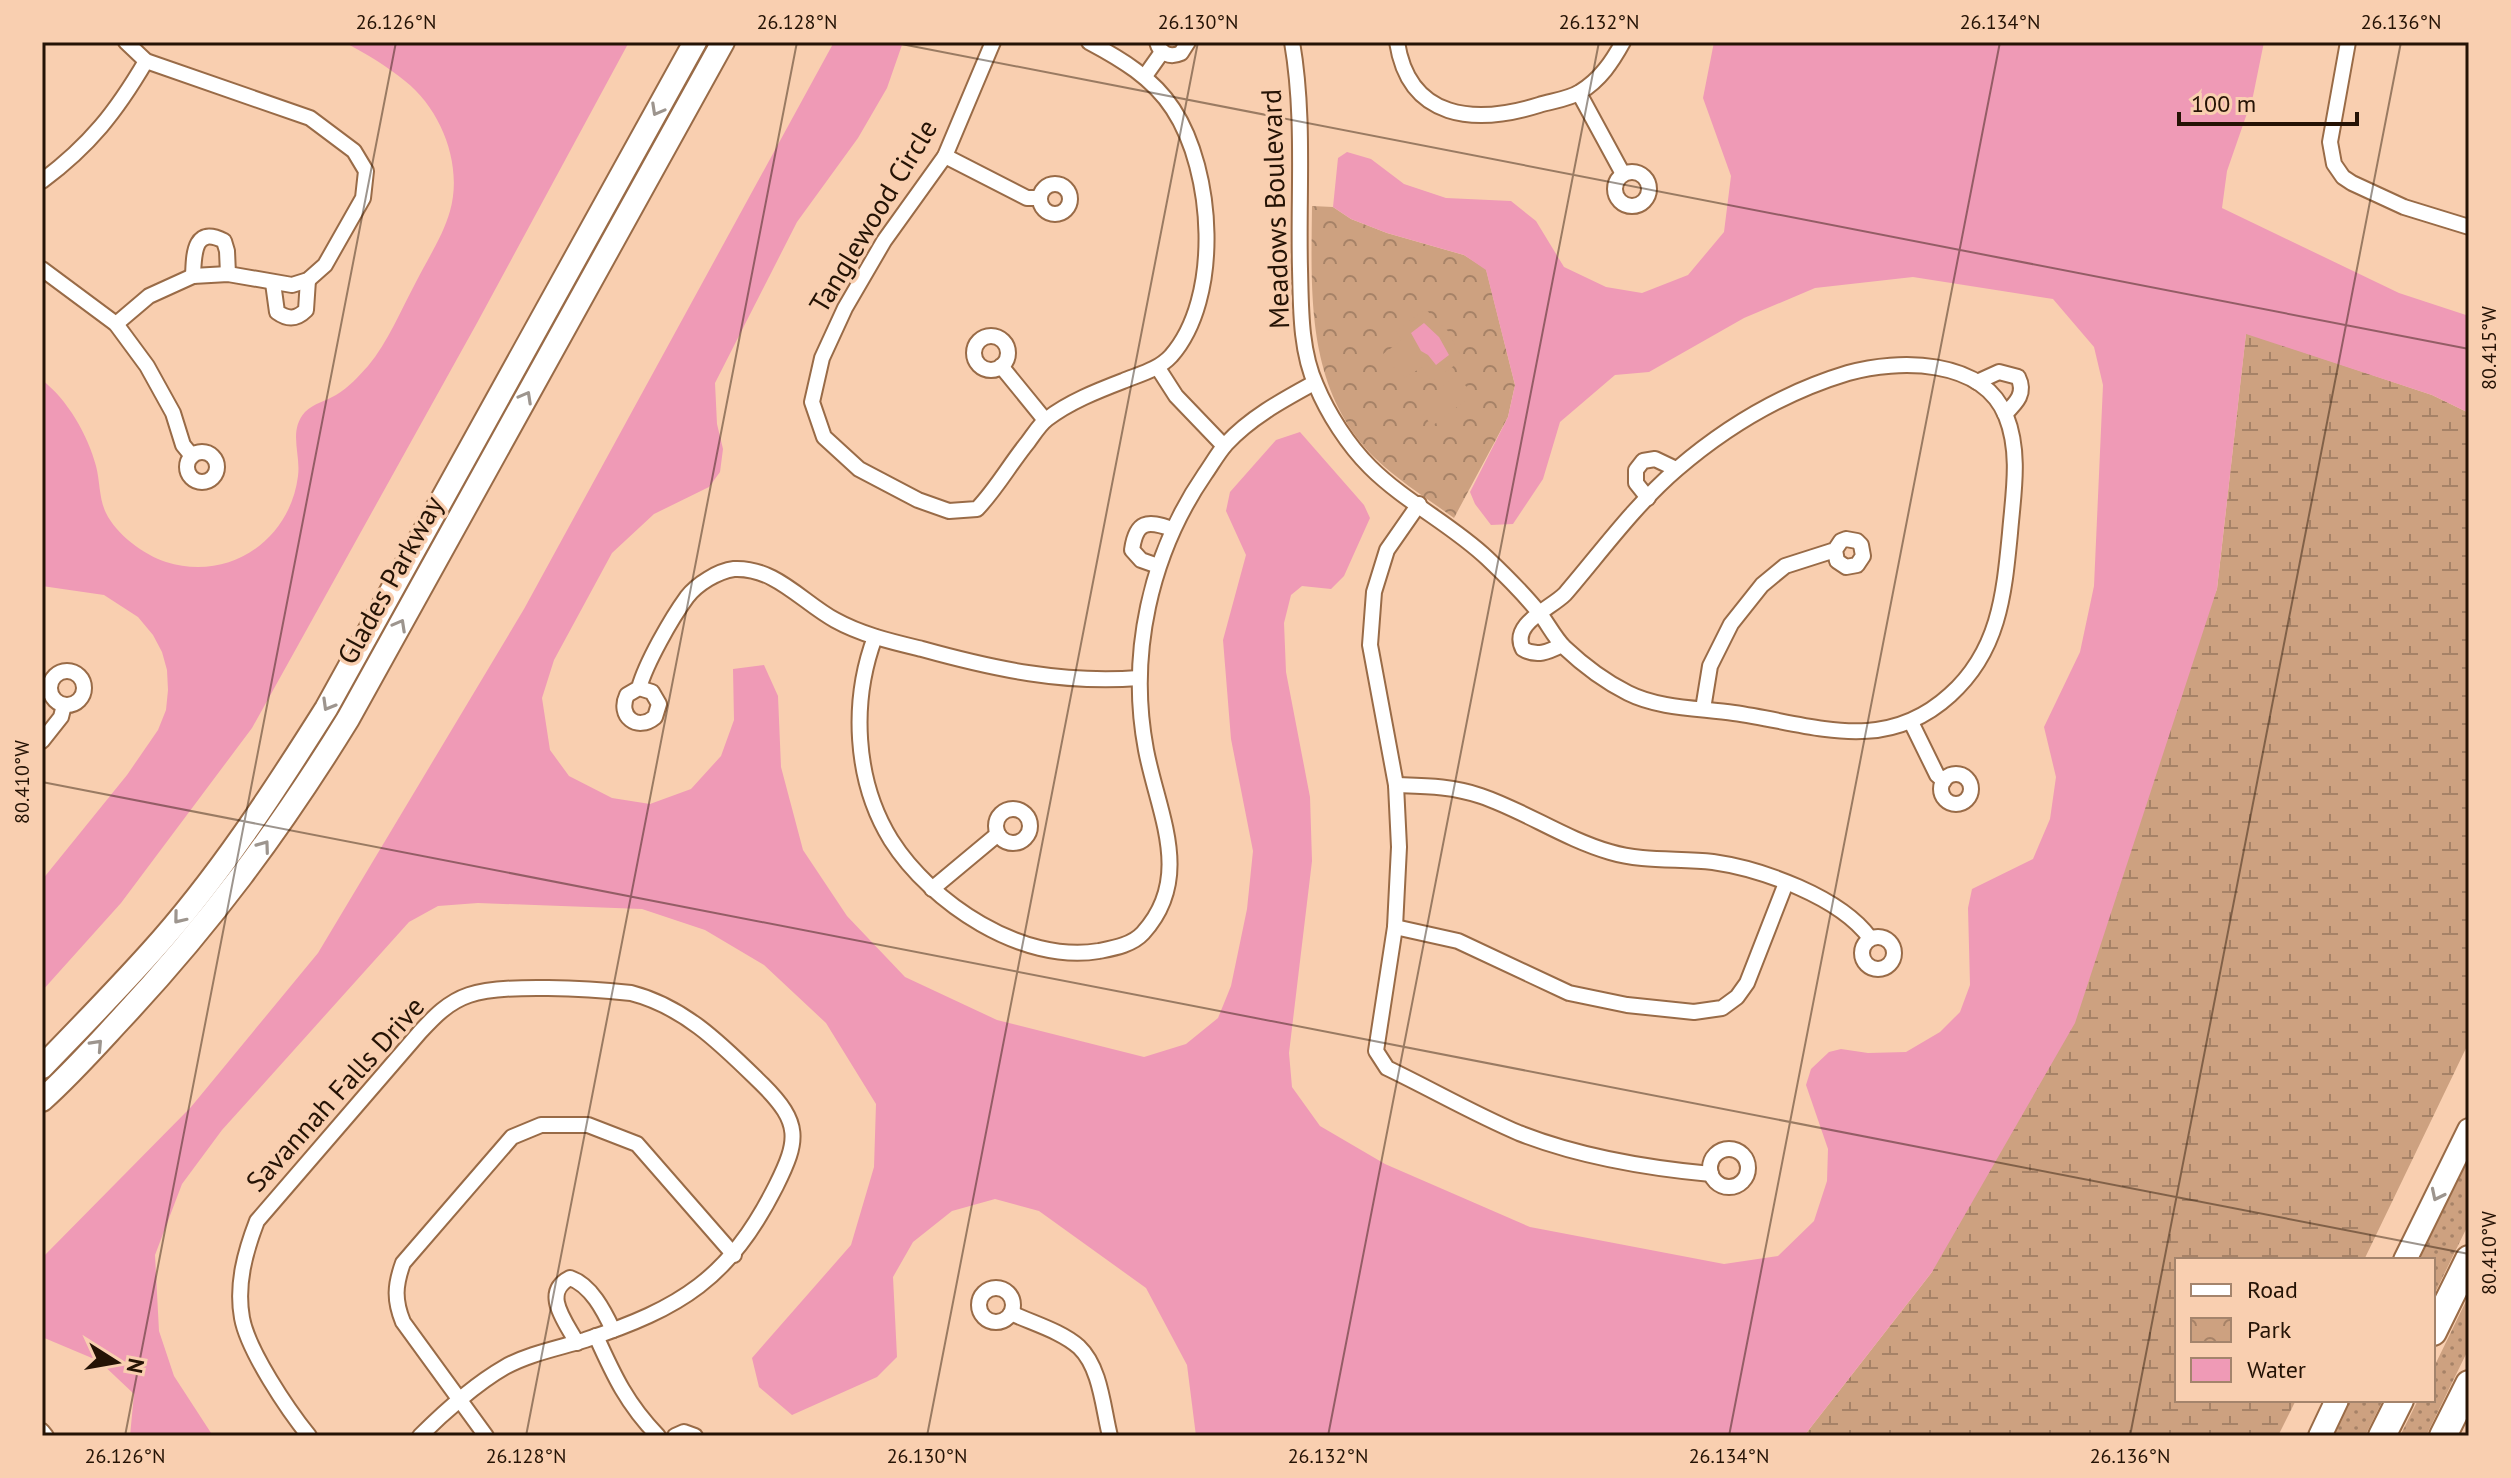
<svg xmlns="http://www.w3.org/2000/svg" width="2511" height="1478" font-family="'PT Sans',sans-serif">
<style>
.grass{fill:url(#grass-dots)}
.wetland{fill:url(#wetland-marsh)}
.park{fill:url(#park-crowns)}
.garden{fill:#cda180}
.water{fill:#ef9ab6}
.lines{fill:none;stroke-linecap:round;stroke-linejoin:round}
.street-casing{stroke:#996b47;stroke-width:18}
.primary-casing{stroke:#996b47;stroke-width:26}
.highway-casing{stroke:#996b47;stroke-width:30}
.street{stroke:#fff;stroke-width:14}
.primary{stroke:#fff;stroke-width:22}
.highway{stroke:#fff;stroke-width:26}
.oneway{stroke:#9d958e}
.ticks{fill:none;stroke:#251305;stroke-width:2;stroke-opacity:0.45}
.labels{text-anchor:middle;stroke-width:7;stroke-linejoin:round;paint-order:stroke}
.street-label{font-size:28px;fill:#251305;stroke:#f9cfb0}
.neatline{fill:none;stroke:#251305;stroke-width:3}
.ticks-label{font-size:20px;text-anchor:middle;fill:#251305}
</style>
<defs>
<pattern id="grass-dots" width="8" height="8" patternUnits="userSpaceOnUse" patternTransform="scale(2)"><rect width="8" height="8" fill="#cda180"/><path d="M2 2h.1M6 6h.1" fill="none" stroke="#a68267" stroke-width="1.8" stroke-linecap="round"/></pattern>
<pattern id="wetland-marsh" width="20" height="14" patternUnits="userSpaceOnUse" patternTransform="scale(2)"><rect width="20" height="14" fill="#cda180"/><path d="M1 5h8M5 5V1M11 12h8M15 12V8" fill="none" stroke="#a68267"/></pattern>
<pattern id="park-crowns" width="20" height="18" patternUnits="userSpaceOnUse" patternTransform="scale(2)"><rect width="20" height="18" fill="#cda180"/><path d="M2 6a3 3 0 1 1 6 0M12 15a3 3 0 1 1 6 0" fill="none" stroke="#a68267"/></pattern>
</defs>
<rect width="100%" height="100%" fill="#f9cfb0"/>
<g class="grass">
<path d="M2469,1149V1223L2433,1297V1260H2415Z"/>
<path d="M2469,1295V1348L2426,1436H2400L2418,1400H2433V1369Z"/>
<path d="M2347,1400H2383L2365,1436H2329Z"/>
</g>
<path class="wetland" d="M2246,333L2432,395L2469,413V1042L2364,1260H2177V1400H2296L2278,1436H1804L1932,1272L2217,589Z"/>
<path class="park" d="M1312,206L1333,207L1351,219L1387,233L1464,255L1486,269L1515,385L1508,417L1454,518C1428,499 1400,482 1376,459C1306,391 1311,296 1312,206Z"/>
<g class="garden">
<path d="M1426,309C1432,318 1446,327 1450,334C1454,343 1457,350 1463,359L1432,382L1422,367L1405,378L1403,375L1401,376L1383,354L1402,340L1396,331Z"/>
<path d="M1457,375L1473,395L1432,426L1417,406Z"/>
</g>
<g class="water">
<path d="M344,42H629L477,323L252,728L121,903L42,991V880L127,775L158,730L166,710L168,690L167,670L162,652L153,635L138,617L104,595L42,586V380C67,399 88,435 96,466C100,481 99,499 106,513C116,534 144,555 166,562C228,582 290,541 298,476C301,454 288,431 305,412C314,403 326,401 336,395C349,387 358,377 368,366C388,342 401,310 416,282C427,260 443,236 450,211C463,166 442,110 405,81C387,66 365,53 344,42Z"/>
<path d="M834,42H903L887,88L858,138L797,222L715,383L717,424L723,449L720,472L709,487L654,514L612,553L554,660L542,698L550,750L569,776L612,798L650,804L691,789L721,756L734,720L733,669L764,665L778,696L781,767L803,850L847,916L905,977L997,1020L1144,1057L1186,1044L1218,1018L1231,986L1247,909L1253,851L1231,739L1223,640L1246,555L1226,511L1230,492L1276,440L1300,432L1364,505L1370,518L1344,576L1331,589L1302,586L1291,595L1284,623L1286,672L1310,797L1312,861L1289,1053L1292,1087L1320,1126L1385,1164L1530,1227L1724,1264L1778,1256L1814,1221L1827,1181L1828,1149L1806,1085L1811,1069L1829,1052L1841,1049L1868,1053L1906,1052L1940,1032L1960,1012L1970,985L1968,908L1972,889L2033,859L2050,819L2056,777L2044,727L2080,652L2094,586L2103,385L2094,347L2053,299L1913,277L1815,288L1744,318L1649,372L1615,375L1560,422L1543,479L1513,524L1491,525L1475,504L1470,492L1508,417L1515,385L1486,270L1464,255L1387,233L1351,219L1333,207L1338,158L1347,152L1371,159L1404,184L1446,198L1511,201L1536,221L1564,267L1606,287L1642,293L1688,275L1724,232L1731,176L1703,98L1714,42H2264L2253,96L2227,171L2222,208L2399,293L2469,316V413L2432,395L2246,334L2217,589L2075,1023L1932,1272L1804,1436H1196L1187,1365L1146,1288L1039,1211L995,1199L952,1211L913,1242L893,1277L897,1357L877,1377L792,1415L759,1387L752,1358L851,1245L874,1167L876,1104L826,1023L764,965L705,930L642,909L478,903L438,906L409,922L222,1130L182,1184L155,1255L159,1331L174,1376L213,1436H130L134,1394L99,1361L42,1337V1258L191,1107L318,953L524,609Z"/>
<path d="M1424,323L1439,337L1449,355L1436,365L1428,355L1421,351L1411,333Z"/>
</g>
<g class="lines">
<g class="street-casing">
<g id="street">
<path d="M993,42L945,156L884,241L845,308L822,358L812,402L824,437L859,469L918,500L949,511L977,509C997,488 1010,464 1028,442C1034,434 1040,424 1047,419C1069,402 1097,391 1123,381C1140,374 1158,370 1171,356C1222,298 1214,171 1173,109C1153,78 1121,59 1089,42"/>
<path d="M1157,42C1160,54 1170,58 1181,53L1188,42"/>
<path d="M1292,42C1305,117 1298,193 1300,269C1301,306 1300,350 1316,385C1328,414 1348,445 1370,467C1405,502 1451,524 1487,558C1505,575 1525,595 1541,615C1549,626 1555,638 1564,647C1582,664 1606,682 1628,693C1660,709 1700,708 1734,713C1812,724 1883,756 1950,695C1999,651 2004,595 2010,533C2013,495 2021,453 2006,416C1982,358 1898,359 1848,373C1785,392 1727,426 1677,469C1635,505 1601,552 1565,594C1550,609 1510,624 1523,649C1537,657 1548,652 1562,645"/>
<path d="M1397,42C1409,120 1475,125 1539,105C1552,101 1569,99 1580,92C1600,80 1612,62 1623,42"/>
<path d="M2348,42L2330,142L2334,164L2343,177L2352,183L2404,207L2469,227"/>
<path d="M1145,76L1162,52"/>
<path d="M1579,93L1623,174"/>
<path d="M945,156L1027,198H1040"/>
<circle cx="1632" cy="189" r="17"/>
<path d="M42,181C90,145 116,112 146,61"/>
<circle cx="1055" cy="199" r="15"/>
<path d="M42,269L116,324L147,366L173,413L183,445L192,456"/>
<path d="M193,276C194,256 193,225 224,241L227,251L228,274"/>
<path d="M273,283L277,312C288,320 297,319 306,310L308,280"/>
<path d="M116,324L149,296L193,276L228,274L292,285L308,280L325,265L363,198L366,171L354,151L310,118L146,61L126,42"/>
<circle cx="991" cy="353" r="17"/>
<path d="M1001,366L1045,420"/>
<path d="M1158,368L1176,396L1224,446"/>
<path d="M1977,382L1999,372L2018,377C2026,393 2017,402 2005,414"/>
<circle cx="202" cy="467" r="15"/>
<path d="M1648,498L1636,483V470L1643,461L1655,459L1676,469"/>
<path d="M1419,504L1387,550L1374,592L1370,645L1396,785L1399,847L1395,927L1376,1051L1387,1068C1431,1089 1474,1114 1519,1133C1580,1157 1646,1168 1711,1174"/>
<path d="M1158,566L1141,560L1132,550C1136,521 1147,520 1172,529"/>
<path d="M875,637C851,701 854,780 891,840C931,903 1022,964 1099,951C1114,948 1132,945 1143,933C1194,877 1158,813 1146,750C1128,655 1150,554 1205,474C1212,464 1218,453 1226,444C1251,417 1283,400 1314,383"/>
<circle cx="67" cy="688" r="17"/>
<path d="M639,688L652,692L659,704L655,717C637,732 617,716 627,695L639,688C646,663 671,619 687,597C697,584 718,571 734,569C775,567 802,602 835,620C862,635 893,642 922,649C994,669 1064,684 1139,678"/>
<path d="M1703,709L1710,666L1731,624L1762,585L1785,566L1835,550L1841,541L1846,539L1857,541L1861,545L1863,556L1857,565L1846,567L1837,561L1835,550"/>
<path d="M1911,722L1937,775L1944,781"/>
<path d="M42,741L61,717L64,705"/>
<circle cx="1956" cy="789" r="15"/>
<path d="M1396,785C1425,786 1452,786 1481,796C1525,811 1565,839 1610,852C1643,862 1679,858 1713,862C1762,869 1840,897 1870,938"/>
<circle cx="1013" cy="826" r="17"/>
<path d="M932,889L998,834"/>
<path d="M1395,927L1458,941L1569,993L1627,1005L1694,1012L1722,1008L1737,997L1747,983L1786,883"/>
<circle cx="1878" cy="953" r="16"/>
<circle cx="1729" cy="1168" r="19"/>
<circle cx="996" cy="1305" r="17"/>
<path d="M1011,1313C1032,1323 1061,1331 1079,1347C1101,1368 1103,1409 1110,1436"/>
<path d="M596,1336C614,1376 627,1404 658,1436"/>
<path d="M577,1343C566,1322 541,1293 570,1278C591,1285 604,1311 613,1330"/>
<path d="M42,1431L46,1436"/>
<path d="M309,1436C288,1410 248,1351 242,1318C236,1285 245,1252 257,1221L420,1032C434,1017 448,1002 469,995C503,983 592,989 631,993C686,1007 724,1047 763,1085C801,1123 799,1140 776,1186C729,1279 681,1308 585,1340C559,1348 528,1354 505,1367C477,1383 443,1413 420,1436"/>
<path d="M486,1436L403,1322C394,1300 395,1285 403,1263L512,1137L541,1125H588L637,1144L734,1255"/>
<path d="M675,1436L684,1432L695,1436"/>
</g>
</g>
<g class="primary-casing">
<g id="primary">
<path d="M42,1067C79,1029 116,991 151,952C218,878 273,793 326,709L695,42"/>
<path d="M42,1100C69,1076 94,1048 119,1021C209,925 279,831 348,719L723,42"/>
<path d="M2405,1260L2469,1130"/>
<path d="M2320,1436L2337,1400"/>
</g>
</g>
<g class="highway-casing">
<g id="highway">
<path d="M2433,1332L2469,1259"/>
<path d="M2382,1436L2400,1400"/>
<path d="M2443,1436L2469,1384"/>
</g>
</g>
<use href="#street" class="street"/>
<use href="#primary" class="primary"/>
<use href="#highway" class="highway"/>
</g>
<defs><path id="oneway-chevron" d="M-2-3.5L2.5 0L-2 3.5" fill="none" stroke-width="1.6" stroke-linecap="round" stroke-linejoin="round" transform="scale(2)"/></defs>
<g class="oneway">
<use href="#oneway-chevron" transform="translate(657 110) rotate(119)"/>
<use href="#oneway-chevron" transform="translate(526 397) rotate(-61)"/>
<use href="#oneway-chevron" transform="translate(400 625) rotate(-61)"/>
<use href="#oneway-chevron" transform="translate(328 705) rotate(120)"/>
<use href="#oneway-chevron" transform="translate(264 846) rotate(-54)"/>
<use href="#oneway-chevron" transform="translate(179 918) rotate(129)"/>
<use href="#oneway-chevron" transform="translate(97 1045) rotate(-47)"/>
<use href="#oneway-chevron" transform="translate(2437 1195) rotate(116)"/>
</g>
<path class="ticks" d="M891,42L2469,349M42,782L2469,1254M125,1436L396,42M526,1436L797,42M927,1436L1198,42M1328,1436L1599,42M1729,1436L2000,42M2130,1436L2401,42"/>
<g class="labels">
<g class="street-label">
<text transform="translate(1275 209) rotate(-92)" y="10">Meadows Boulevard</text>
<text transform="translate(873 216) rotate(-59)" y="10">Tanglewood Circle</text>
<text transform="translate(390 580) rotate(-61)" y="10">Glades Parkway</text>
<text transform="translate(335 1094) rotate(-48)" y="10">Savannah Falls Drive</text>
</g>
</g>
<rect width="2511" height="1478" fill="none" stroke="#f9cfb0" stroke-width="88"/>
<rect x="2175" y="1258" width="260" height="144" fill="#f9cfb0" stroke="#a4846c" stroke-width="2"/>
<rect x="2191" y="1284" width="40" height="12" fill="#ffffff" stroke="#a4846c" stroke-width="2"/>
<text x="2247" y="1298" font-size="24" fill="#251305">Road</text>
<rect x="2191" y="1318" width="40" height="24" fill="url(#park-crowns)" stroke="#a4846c" stroke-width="2"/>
<text x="2247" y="1338" font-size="24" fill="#251305">Park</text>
<rect x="2191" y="1358" width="40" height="24" fill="#ef9ab6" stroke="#a4846c" stroke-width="2"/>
<text x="2247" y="1378" font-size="24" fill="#251305">Water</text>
<g transform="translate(116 1362) rotate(101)" stroke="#f9cfb0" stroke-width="6" paint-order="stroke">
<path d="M0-6L14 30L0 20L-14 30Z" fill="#251305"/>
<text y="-12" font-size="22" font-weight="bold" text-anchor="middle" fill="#251305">N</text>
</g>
<path d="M2179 112v12h178v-12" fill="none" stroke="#251305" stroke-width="4"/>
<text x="2191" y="112" font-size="24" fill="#251305" stroke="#f9cfb0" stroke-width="6" paint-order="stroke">100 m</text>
<rect x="44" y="44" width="2423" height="1390" class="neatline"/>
<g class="ticks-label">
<text x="396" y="29">26.126°N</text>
<text x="797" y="29">26.128°N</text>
<text x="1198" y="29">26.130°N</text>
<text x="1599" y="29">26.132°N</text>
<text x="2000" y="29">26.134°N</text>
<text x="2401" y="29">26.136°N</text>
<text transform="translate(2489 348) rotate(-90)" y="7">80.415°W</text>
<text transform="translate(22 782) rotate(-90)" y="7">80.410°W</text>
<text transform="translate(2489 1253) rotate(-90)" y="7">80.410°W</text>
<text x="125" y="1463">26.126°N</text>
<text x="526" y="1463">26.128°N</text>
<text x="927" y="1463">26.130°N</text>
<text x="1328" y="1463">26.132°N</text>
<text x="1729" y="1463">26.134°N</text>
<text x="2130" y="1463">26.136°N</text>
</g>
</svg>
